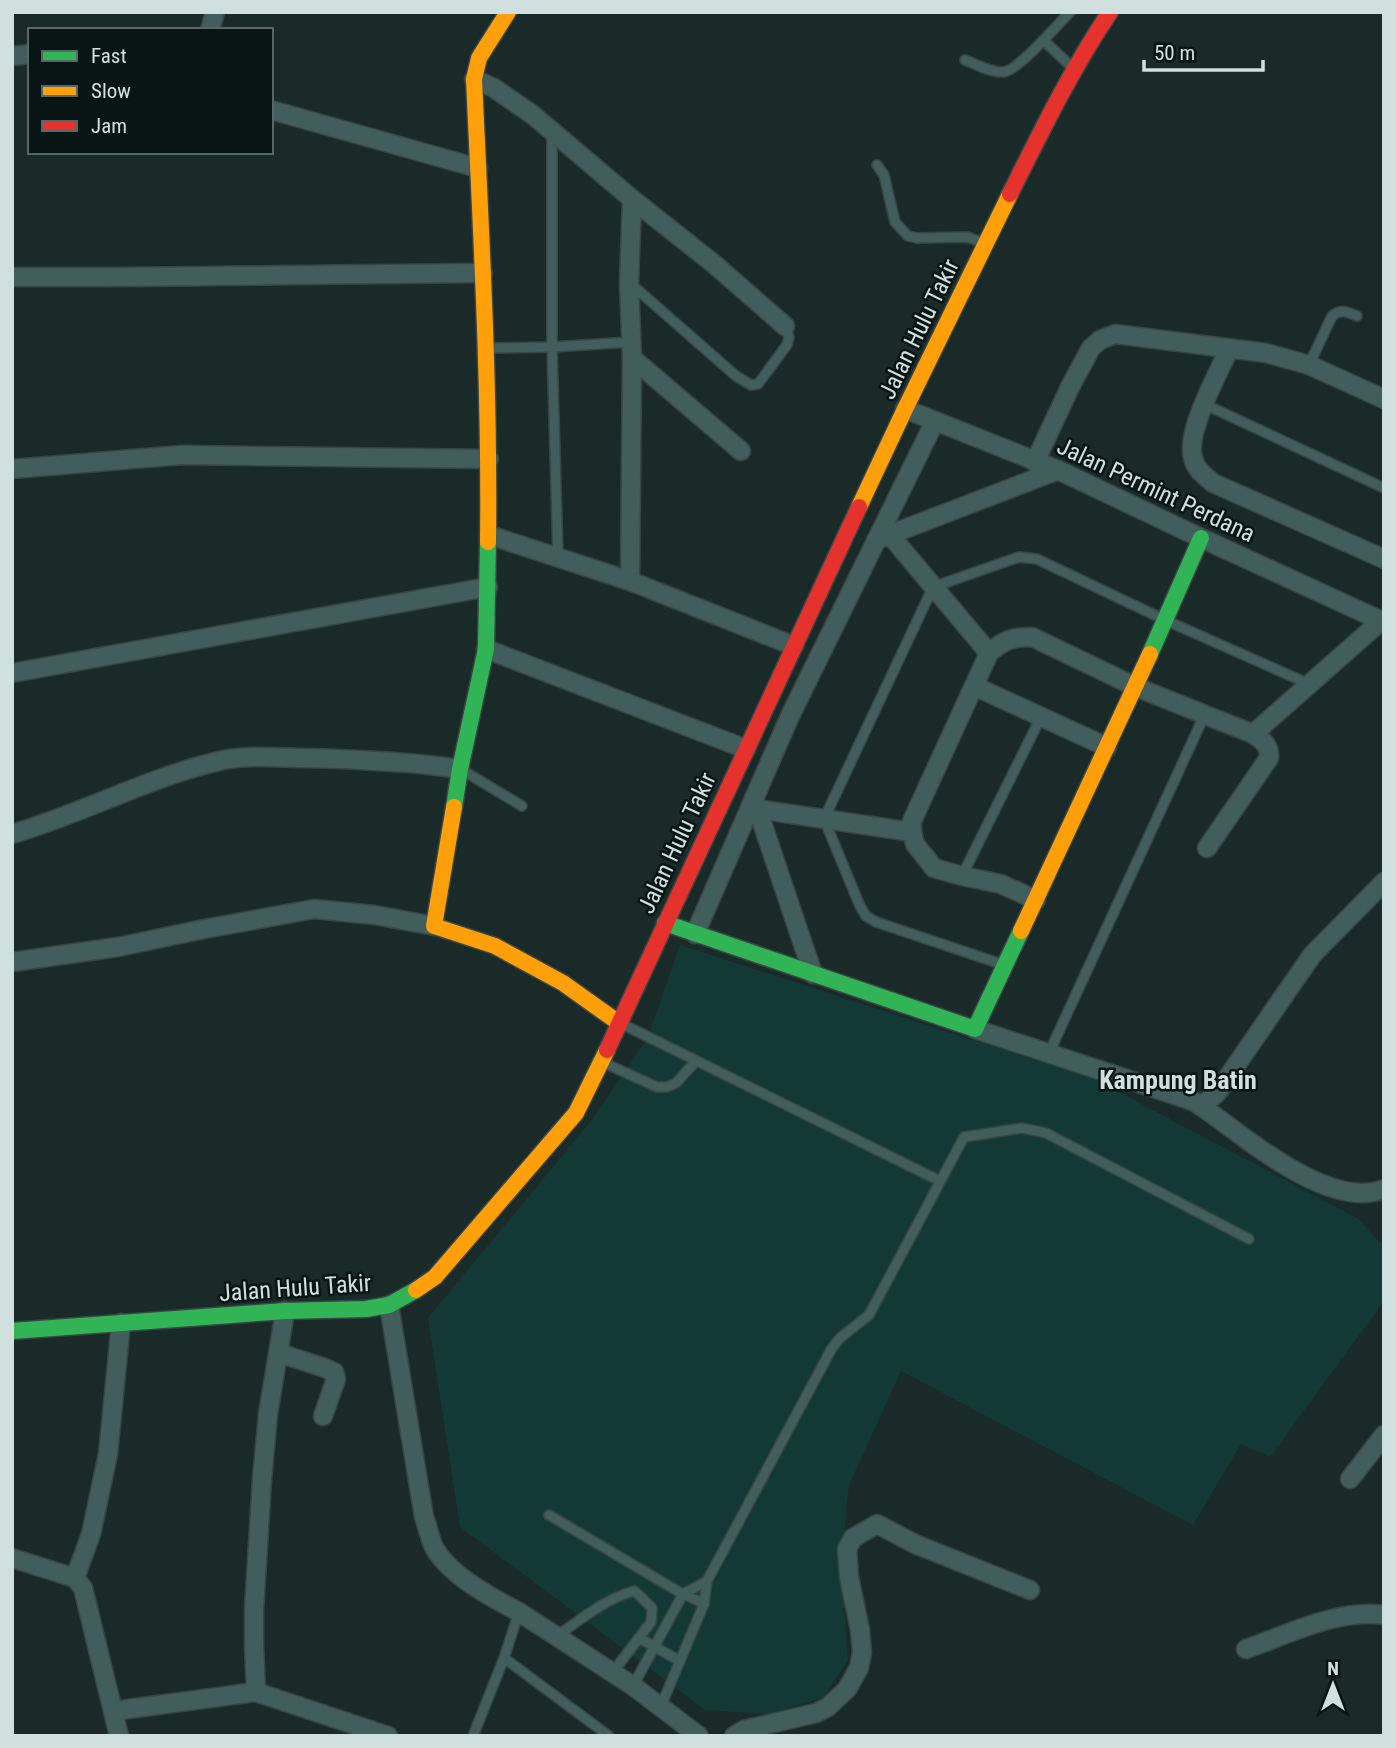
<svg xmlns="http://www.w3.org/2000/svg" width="1396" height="1748" font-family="'Roboto Condensed',sans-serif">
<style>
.built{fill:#133937}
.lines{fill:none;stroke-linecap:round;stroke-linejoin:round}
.lane-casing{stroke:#384544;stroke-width:12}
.street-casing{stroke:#384544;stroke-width:21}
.fast-casing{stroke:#384544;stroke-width:19}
.slow-casing{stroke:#384544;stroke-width:19}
.jam-casing{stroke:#384544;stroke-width:19}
.lane{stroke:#415d5c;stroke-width:9}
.street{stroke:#415d5c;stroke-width:18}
.fast{stroke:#30b455;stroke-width:16}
.slow{stroke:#ff9f0a;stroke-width:16}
.jam{stroke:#e5322d;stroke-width:16}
.labels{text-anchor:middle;stroke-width:5;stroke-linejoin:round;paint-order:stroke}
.street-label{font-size:24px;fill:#d0e0df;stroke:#091515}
.neighbourhood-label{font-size:26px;font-weight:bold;fill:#d0e0df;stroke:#091515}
</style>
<rect width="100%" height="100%" fill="#192a28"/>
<path class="built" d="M680,945L1096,1080L1359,1219L1384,1247V1301L1270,1457L1241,1444L1193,1525L901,1371L849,1485L841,1563L848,1660L824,1697L770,1714L705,1710L460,1527L428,1318L595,1116L648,1037Z"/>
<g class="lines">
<g class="lane-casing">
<g id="lane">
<path d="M1043,40L1073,68"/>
<path d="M965,60C976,64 991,73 1003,72C1017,72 1058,24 1070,12"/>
<path d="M552,133V347L558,558"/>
<path d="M877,165L884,175L895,222L908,236L917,238L967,237L984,243"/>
<path d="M631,284L736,376L751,385L758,384L787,345L789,337L785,326"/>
<path d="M486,348L552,347L631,342"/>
<path d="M1309,365L1332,316C1341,308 1347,312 1357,316"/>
<path d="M1204,404L1384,488"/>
<path d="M462,770L522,806"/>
<path d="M962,876L1041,717"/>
<path d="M1004,965L876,922L866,916L860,906L824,819L933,587L1019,557L1037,559L1165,620L1309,684"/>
<path d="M620,1023L940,1181"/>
<path d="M1049,1053L1205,714"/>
<path d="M602,1062L657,1087H667L676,1083L696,1061"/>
<path d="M549,1515L674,1589L704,1604"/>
<path d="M557,1636C581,1619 605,1599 634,1591L639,1595L652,1608L651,1622L613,1672"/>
<path d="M639,1638L680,1661"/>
<path d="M504,1658L609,1736"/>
<path d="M633,1686L683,1594L707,1581"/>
<path d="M661,1706L704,1604L707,1581L832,1348L840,1338L869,1315L964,1137L1022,1128L1046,1133L1249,1239"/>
<path d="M473,1736L504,1658L519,1612"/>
</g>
</g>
<g class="street-casing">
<g id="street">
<path d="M210,30L215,12"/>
<path d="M12,56L30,54"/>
<path d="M474,79L494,88L533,115L632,199"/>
<path d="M271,110L478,168"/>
<path d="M12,277C169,278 326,274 483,273"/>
<path d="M1229,349C1218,374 1185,433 1193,458C1196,470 1204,475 1213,483L1384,559"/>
<path d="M632,358L741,451"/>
<path d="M905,409L1058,470L1201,538L1384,622"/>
<path d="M1035,462L1071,385L1091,348L1100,340L1115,334L1266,353L1309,365L1384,399"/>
<path d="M12,469L182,455L489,459"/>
<path d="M489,535L630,581L632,358L629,283L632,199L714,264L785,326"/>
<path d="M890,535L989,653"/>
<path d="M876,540L1058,470"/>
<path d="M630,581L794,646"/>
<path d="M486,649L746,749"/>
<path d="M12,673L488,587"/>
<path d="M974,686L1107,747"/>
<path d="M1253,734L1381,621"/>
<path d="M754,799L813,974"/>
<path d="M757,809L912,832"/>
<path d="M12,834C81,814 145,779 215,762C242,755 272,757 300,758C354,759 407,761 460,769"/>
<path d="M1036,900L1001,884L962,876L934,868L915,844L912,832V821L989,653C1004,640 1012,637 1032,637L1136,687L1253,734C1263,741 1270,745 1269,758L1207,848"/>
<path d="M695,934L790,716L935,421"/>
<path d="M12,962L118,947L204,929L314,909L375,915L434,926"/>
<path d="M975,1029L1193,1101L1201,1106L1217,1093L1312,955L1384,882"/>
<path d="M1201,1106C1244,1136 1329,1211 1384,1189"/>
<path d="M389,1305L424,1517C428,1527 430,1540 435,1549C451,1576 492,1598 519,1612L633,1686L699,1736"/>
<path d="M279,1353L325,1368L334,1372L336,1379L323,1416"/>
<path d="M1350,1479L1384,1435"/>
<path d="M12,1558L75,1578L83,1588L119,1736"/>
<path d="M75,1578L91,1534L108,1454L121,1323"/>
<path d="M1246,1649C1289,1634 1337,1609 1384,1615"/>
<path d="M256,1692L254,1645V1610L262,1479L268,1414L285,1311"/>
<path d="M113,1711L256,1692L388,1736"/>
<path d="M734,1736L744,1730L816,1713L828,1707L847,1689L859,1668L862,1653L860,1630L849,1577L847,1549L853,1538L877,1524L915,1544L1030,1590"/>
</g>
</g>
<g class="fast-casing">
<g id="fast">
<path d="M1150,654L1201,538"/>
<path d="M454,807L460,769L486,649L488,542"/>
<path d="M665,923L975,1029L1021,931"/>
<path d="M12,1331L285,1311L366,1309L389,1305L416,1290"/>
</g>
</g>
<g class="slow-casing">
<g id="slow">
<path d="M859,507L905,409L1010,194"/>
<path d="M488,542C490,388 481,233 474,79L479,58L508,12"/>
<path d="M454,807L434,926L495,946L563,983L619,1023"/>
<path d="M1021,931L1150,654"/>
<path d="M416,1290L435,1277L576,1113L607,1050"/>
</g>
</g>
<g class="jam-casing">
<g id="jam">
<path d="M1010,194C1041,132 1071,70 1110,12"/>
<path d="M607,1050L859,507"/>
</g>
</g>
<use href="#lane" class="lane"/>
<use href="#street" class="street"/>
<use href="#fast" class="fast"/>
<use href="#slow" class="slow"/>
<use href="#jam" class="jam"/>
</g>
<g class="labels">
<g class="street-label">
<text transform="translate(919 329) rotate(-64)" y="8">Jalan Hulu Takir</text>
<text transform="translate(1156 490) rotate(25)" y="8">Jalan Permint Perdana</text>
<text transform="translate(677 843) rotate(-65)" y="8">Jalan Hulu Takir</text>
<text transform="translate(295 1288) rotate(-4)" y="8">Jalan Hulu Takir</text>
</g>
<g class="neighbourhood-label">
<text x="1178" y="1089">Kampung Batin</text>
</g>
</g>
<rect width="1396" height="1748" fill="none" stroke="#d0e0df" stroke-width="28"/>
<rect x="28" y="28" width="245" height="126" fill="#091515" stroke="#596666" stroke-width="2"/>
<rect x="42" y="51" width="35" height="10" fill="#30b455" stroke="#596666" stroke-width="2"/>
<text x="91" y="63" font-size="21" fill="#d0e0df">Fast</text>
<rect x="42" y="86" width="35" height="10" fill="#ff9f0a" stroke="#596666" stroke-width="2"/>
<text x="91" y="98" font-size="21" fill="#d0e0df">Slow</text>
<rect x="42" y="121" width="35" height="10" fill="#e5322d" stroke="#596666" stroke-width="2"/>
<text x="91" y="133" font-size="21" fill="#d0e0df">Jam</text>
<g transform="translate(1333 1685)" stroke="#091515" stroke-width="5" paint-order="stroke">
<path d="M0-5L12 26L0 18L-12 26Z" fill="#d0e0df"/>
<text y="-10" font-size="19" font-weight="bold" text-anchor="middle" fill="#d0e0df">N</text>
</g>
<path d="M1144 60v10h119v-10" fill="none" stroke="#d0e0df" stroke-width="3.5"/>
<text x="1154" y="60" font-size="21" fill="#d0e0df" stroke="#091515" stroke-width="5" paint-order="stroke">50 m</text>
</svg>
